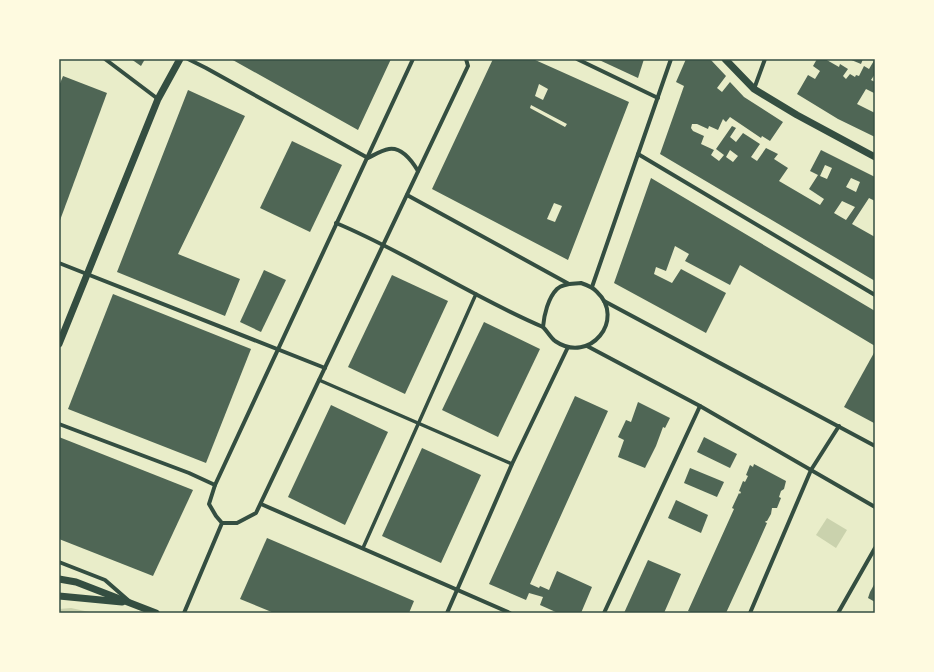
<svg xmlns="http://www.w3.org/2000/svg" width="934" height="672" font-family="Barlow,sans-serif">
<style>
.green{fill:#cad2ad}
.building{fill:#4f6655;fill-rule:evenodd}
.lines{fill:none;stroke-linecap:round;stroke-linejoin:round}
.pedestrian{stroke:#344e41;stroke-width:3.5}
.minor{stroke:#344e41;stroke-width:4}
.tertiary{stroke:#344e41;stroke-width:7}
.neatline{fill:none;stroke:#344e41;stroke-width:1.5}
</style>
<rect width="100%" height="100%" fill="#e9edc9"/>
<g class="green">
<path d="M827,518L847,530L836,548L816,535Z"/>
<path d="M71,608L94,613H59V609Z"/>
</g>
<g class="building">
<path d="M131,59H145L141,66Z"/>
<path d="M231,59L336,60L391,59L358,130Z"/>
<path d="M493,59H533L629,102L568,260L432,189ZM539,84L548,89L543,100L535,96ZM531,105L567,124L565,127L530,108ZM554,203L562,206L555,222L547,219Z"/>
<path d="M597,59H644L638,78Z"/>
<path d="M686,59H710L726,76L717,88L722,92L730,82L744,97L783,122L770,141L762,136L761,138L730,117L726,122L723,119L718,130L709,126L708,129L697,124H692L691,128L693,131L704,136L701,144L714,150L711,155L719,161L724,155L716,149L732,126L736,128L730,137L736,142L743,133L760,144L751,157L757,161L766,148L778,154L774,159L788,168L779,181L820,205L824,199L809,189L818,175L810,171L821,150L875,177V201L869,198L852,224L875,237V281L660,154L684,86L676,82ZM730,150L738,156L733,162L726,157ZM825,165L832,168L827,179L820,176ZM851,178L860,182L856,192L846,187ZM842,201L855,207L846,220L834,213Z"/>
<path d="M817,59H825L839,67L840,64L848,69L843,76L846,79L850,74L855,77L856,75L859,76L864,66L869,69L875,59V74L871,80L875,82V91L874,93L866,89L857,104L875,113V137L838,119L797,94L808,75L815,79L820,71L813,66Z"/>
<path d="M849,59H863L861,64Z"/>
<path d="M63,76L107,93L59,223V86Z"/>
<path d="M188,90L245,116L178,254L240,279L225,316L117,272Z"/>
<path d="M292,141L342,165L310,232L260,208Z"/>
<path d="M651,178L875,311V346L740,265L730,285L685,261L689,254L675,246L666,271L656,267L654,274L672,283L681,269L726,293L706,333L614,283Z"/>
<path d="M264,270L286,280L261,332L240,322Z"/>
<path d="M392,275L448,301L405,394L348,367Z"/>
<path d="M113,294L251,349L206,463L68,409Z"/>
<path d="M484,322L540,349L498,437L442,410Z"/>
<path d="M875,351V422L874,423L844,407Z"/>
<path d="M575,396L608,411L530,584L539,588L540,586L549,590L557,571L592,587L581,613H558L540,605L543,597L529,593L526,600L489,584Z"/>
<path d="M638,402L670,418L665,428L663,427L656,446L645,468L618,457L624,440L618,437L626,420L631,422Z"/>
<path d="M331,405L388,432L345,525L288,497Z"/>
<path d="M59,437L193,490L153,576L59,539Z"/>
<path d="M704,437L737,454L730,468L697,452Z"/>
<path d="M422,448L481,475L441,563L382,536Z"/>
<path d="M754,464L786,481L784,489L781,491L779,497L781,498L777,508H772L771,514L767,521H766L765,522L767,523L755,550L726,613H693L688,611L734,509L732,508L739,493L740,494L741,492L739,491L743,481L745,482L748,476L746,475L750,465L753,467Z"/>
<path d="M690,468L724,482L717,497L684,483Z"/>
<path d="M676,500L708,515L701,533L668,518Z"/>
<path d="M267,538L414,601L409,613H274L240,599Z"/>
<path d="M648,560L681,574L664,613H624Z"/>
<path d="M875,583V602L868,598L870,592Z"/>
</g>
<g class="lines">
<g class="pedestrian">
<path d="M319,380L512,464"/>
<path d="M363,548L476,294"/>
</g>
<g class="minor">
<path d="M105,59L158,99"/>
<path d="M188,59L206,68L368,158C374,155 382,150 389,149C402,147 412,161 418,171"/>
<path d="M413,59L215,485L209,504L216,516L222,523H237L256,513L468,66L466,59"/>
<path d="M577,59L658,98"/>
<path d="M754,89L765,59"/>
<path d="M638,154L875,295"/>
<path d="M407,195L569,284"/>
<path d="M336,223C408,253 472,297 543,327"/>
<path d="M59,263L325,368"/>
<path d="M581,283C587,285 593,287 597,292C626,319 590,365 555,341C551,338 547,331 543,327C544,315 548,298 557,289C563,283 573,284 581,283Z"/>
<path d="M592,287L671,59"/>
<path d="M604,301L875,446"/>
<path d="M587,346L700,406L875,507"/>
<path d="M59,424L189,473L215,485"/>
<path d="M261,504L510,613"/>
<path d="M59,562L105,580L129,601"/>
<path d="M184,613L222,523"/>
<path d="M447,613L512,464L568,347"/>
<path d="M604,613L700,406"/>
<path d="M750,613L811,470L839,426"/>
<path d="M838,613L875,548"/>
</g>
<g class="tertiary">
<path d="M725,59L754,89L797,115L875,157"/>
<path d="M59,344L158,99L180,59"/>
<path d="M59,579L76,582L156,613"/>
<path d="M59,596L122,602"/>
</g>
</g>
<rect width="934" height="672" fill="none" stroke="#fefae0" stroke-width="120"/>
<rect x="60" y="60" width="814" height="552" class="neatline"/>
</svg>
